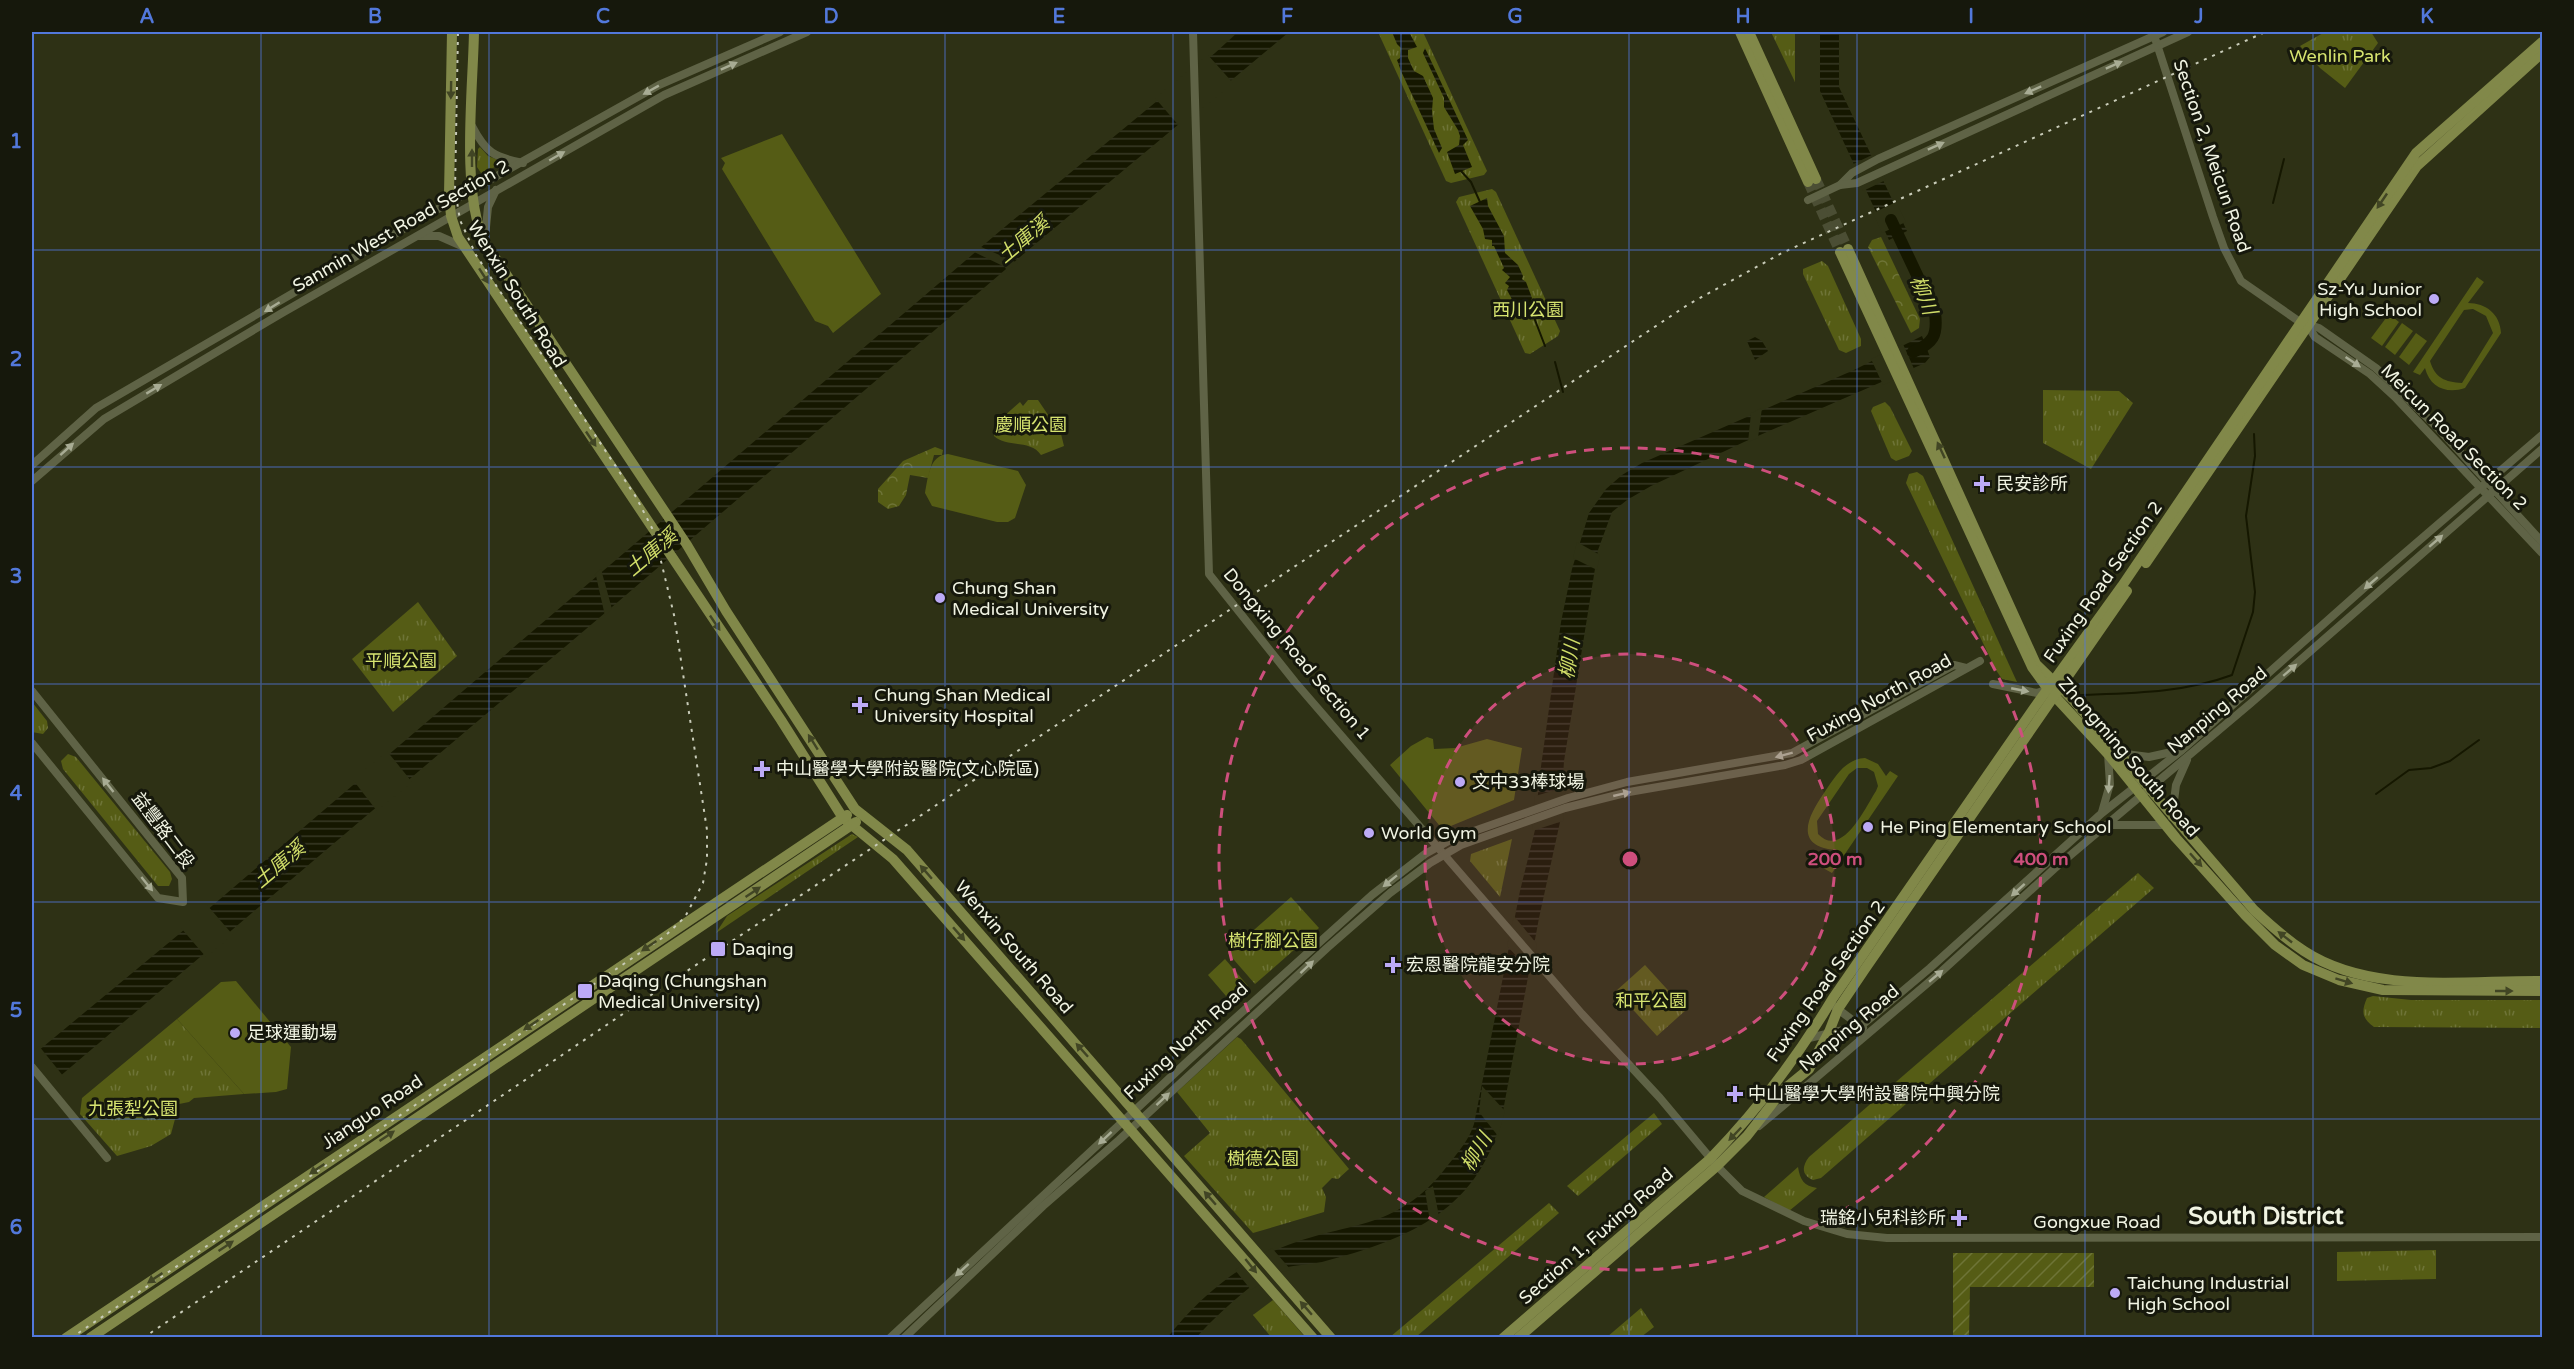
<svg xmlns="http://www.w3.org/2000/svg" width="2574" height="1369" font-family="'Varela Round','Noto Sans TC',sans-serif">
<style>
.grass{fill:url(#grass-tufts)}
.forest{fill:url(#forest-crowns)}
.garden{fill:url(#garden-furrows)}
.pitch{fill:#555c15;fill-rule:evenodd}
.water{fill:url(#water-rules)}
.pier{fill:#2e3115}
.lines{fill:none;stroke-linecap:round;stroke-linejoin:round}
.stream{stroke:#151700;stroke-width:2}
.river{stroke:#151700;stroke-width:12}
.major-tunnel{stroke:#4b4e34;stroke-width:10;stroke-dasharray:10 5;stroke-linecap:butt}
.minor{stroke:#5f6346;stroke-width:8}
.major{stroke:#818849;stroke-width:10}
.rail{stroke:#c9ccb9;stroke-width:2;stroke-dasharray:3 6;stroke-linecap:butt}
.oneway{fill:#a8ac94}
.oneway2{fill:#414524}
.grid{fill:none;stroke:#5278db;stroke-width:1.5;stroke-opacity:0.55}
.ring{fill:none;stroke:#ce4f7d;stroke-width:3;stroke-dasharray:10 8}
.poi-dot{fill:#bcaaf6;stroke:#16180c;stroke-width:2}
.labels{text-anchor:middle;stroke-width:6;stroke-linejoin:round;paint-order:stroke}
.park-label{font-size:18px;fill:#d7e470;stroke:#16180c}
.street-label{font-size:18px;fill:#f1f4e3;stroke:#16180c}
.poi-label{font-size:18px;fill:#f1f4e3;stroke:#16180c;text-anchor:start}
.water-label{font-size:20px;font-style:italic;fill:#d0dd68;stroke:#16180c}
.district-label{font-size:24px;font-weight:bold;fill:#f1f4e3;stroke:#16180c}
.centre{fill:#ce4f7d;stroke:#16180c;stroke-width:3}
.ring-label{font-size:18px;text-anchor:middle;font-weight:bold;fill:#ce4f7d;stroke:#16180c;stroke-width:6;stroke-linejoin:round;paint-order:stroke}
.neatline{fill:none;stroke:#5278db;stroke-width:2}
.grid-label{font-size:20px;text-anchor:middle;font-weight:bold;fill:#5278db}
</style>
<defs>
<pattern id="grass-tufts" width="24" height="20" patternUnits="userSpaceOnUse" patternTransform="scale(1.5)"><rect width="24" height="20" fill="#555c15"/><path d="M3 7l-1-3M5 7V3M7 7l1-3M15 17l-1-3M17 17v-4M19 17l1-3" fill="none" stroke="#6e7437"/></pattern>
<pattern id="forest-crowns" width="20" height="18" patternUnits="userSpaceOnUse" patternTransform="scale(1.5)"><rect width="20" height="18" fill="#555c15"/><path d="M2 6a3 3 0 1 1 6 0M12 15a3 3 0 1 1 6 0" fill="none" stroke="#6e7437"/></pattern>
<pattern id="garden-furrows" width="10" height="10" patternUnits="userSpaceOnUse" patternTransform="scale(1.5)"><rect width="10" height="10" fill="#555c15"/><path d="M-1 1l2-2M0 10L10 0M9 11l2-2" fill="none" stroke="#6e7437"/></pattern>
<pattern id="water-rules" width="6" height="5" patternUnits="userSpaceOnUse" patternTransform="scale(1.5)"><rect width="6" height="5" fill="#151700"/><path d="M0 2.5h6" fill="none" stroke="#383925"/></pattern>
</defs>
<rect width="100%" height="100%" fill="#2e3115"/>
<g class="grass">
<path d="M1378,32H1423L1487,171L1484,175L1451,183L1446,181Z"/>
<path d="M1771,32H1795V82Z"/>
<path d="M2325,32H2371L2378,43L2345,88L2320,68L2300,46Z"/>
<path d="M480,147L488,156L501,161L502,164L481,173L477,167L478,149Z"/>
<path d="M1492,189L1496,192L1560,331L1558,336L1530,354L1525,353L1456,202L1459,197Z"/>
<path d="M1822,261L1828,266L1861,339V346L1846,353L1839,350L1803,274V269Z"/>
<path d="M2043,390L2119,391L2133,403L2091,469L2043,443Z"/>
<path d="M1028,400H1038L1061,434L1064,446L1041,455C1031,439 1007,448 994,436L995,424L1020,402L1023,406Z"/>
<path d="M1885,402L1890,407L1912,451L1909,456L1896,461L1891,458L1871,411L1873,407Z"/>
<path d="M1917,472L1923,476L2017,682L2002,679L1996,670L1906,483L1909,474Z"/>
<path d="M418,602L457,656L393,712L352,659Z"/>
<path d="M32,702L47,721L48,728L43,734L32,732Z"/>
<path d="M68,754L76,757L170,872L172,879L169,886H158L63,769L61,761Z"/>
<path d="M852,834L858,837L716,933L727,916Z"/>
<path d="M1512,839L1500,897L1470,861L1471,854Z"/>
<path d="M2138,873L2154,888L1821,1178L1813,1180C1801,1175 1802,1166 1809,1157Z"/>
<path d="M1291,897L1319,928L1255,984L1228,953Z"/>
<path d="M1645,965L1686,1010L1657,1036L1616,991Z"/>
<path d="M2373,996L2411,1000H2542V1028L2374,1027C2362,1018 2361,1012 2367,998Z"/>
<path d="M177,1019L244,1094L194,1098L189,1102L179,1104L171,1134L151,1146L117,1156L80,1114L82,1098Z"/>
<path d="M1237,1037L1241,1039L1349,1169L1338,1179L1332,1178L1322,1188L1326,1197L1324,1212L1253,1233L1184,1156L1210,1133L1177,1092Z"/>
<path d="M1654,1113L1662,1124L1578,1196L1567,1186Z"/>
<path d="M1798,1167C1800,1180 1804,1186 1817,1188L1789,1211L1764,1197Z"/>
<path d="M1549,1203L1559,1213L1416,1337H1390Z"/>
<path d="M2436,1250V1279L2337,1281V1252Z"/>
<path d="M1273,1300L1305,1337H1271L1253,1315Z"/>
<path d="M1641,1308L1654,1327L1641,1337H1607Z"/>
</g>
<g class="forest">
<path d="M1881,237L1920,319L1919,328L1911,333L1868,247L1872,240Z"/>
<path d="M935,447L943,450L942,455H934L928,478L910,475L906,495L899,506L888,509L878,502V489L903,461Z"/>
</g>
<path class="garden" d="M1953,1253H2094V1287H1970L1969,1337H1953Z"/>
<g class="pitch">
<path d="M782,134L881,294L833,333L828,326L815,321L722,169L725,163L721,158Z"/>
<path d="M2477,277L2484,282L2468,303C2486,303 2500,314 2501,333L2465,388C2447,394 2430,388 2425,368L2420,375L2413,372ZM2473,309L2486,316L2493,333L2462,383C2445,382 2435,378 2430,361L2464,310Z"/>
<path d="M2389,314L2399,322L2382,346L2371,338Z"/>
<path d="M2402,323L2413,331L2395,355L2385,347Z"/>
<path d="M2416,333L2427,341L2409,365L2399,357Z"/>
<path d="M948,454L1018,471L1026,485L1015,518L1008,522H997L932,506L925,493C928,478 929,455 948,454Z"/>
<path d="M1427,737L1433,739L1434,749L1455,748L1487,739L1522,748L1514,800L1446,828L1439,825L1390,765L1411,746Z"/>
<path d="M1865,758L1878,764L1886,776L1890,771L1898,776L1832,873L1823,868L1835,850C1793,846 1808,816 1824,793C1835,777 1845,759 1865,758ZM1857,768H1867L1874,772L1878,786L1876,791C1865,808 1842,859 1818,834L1817,821L1849,774Z"/>
<path d="M1225,959L1248,986L1232,1003L1208,975Z"/>
<path d="M236,981L291,1047L287,1089L276,1092L244,1094L177,1019L221,982Z"/>
</g>
<g class="water">
<path d="M1238,32H1289L1027,251L619,601L32,1100V1056L178,935L1000,231L1215,53Z"/>
<path d="M1392,32H1409L1417,47L1408,50V58L1414,71L1423,76L1433,98L1432,111L1434,129L1442,148L1439,153L1401,71L1397,60L1400,58L1401,48L1397,44Z"/>
<path d="M1820,32H1839V87L1907,231L1889,240L1820,91Z"/>
<path d="M1425,48L1468,140L1463,145L1472,167L1455,174L1447,152L1459,145L1460,136L1458,130L1444,107V98L1423,53Z"/>
<path d="M1487,198L1488,206L1504,236L1505,253L1518,265L1523,276L1522,279L1526,282L1532,298L1531,301L1536,304L1519,315V308L1515,305L1507,290L1509,286L1505,283L1510,277L1502,270L1504,268L1494,246H1492V240L1485,239L1483,229L1470,206Z"/>
<path d="M1922,336L1930,357L1925,363L1744,442L1651,486L1627,500L1612,512L1598,550L1564,761L1560,822L1539,918L1503,1111C1482,1209 1410,1239 1322,1262C1307,1265 1291,1265 1277,1270C1258,1277 1210,1321 1197,1337L1167,1338C1196,1301 1234,1268 1276,1250C1346,1219 1395,1235 1448,1165C1459,1151 1469,1140 1474,1124L1520,891L1535,830L1539,781L1561,622L1572,569L1589,513L1606,489L1622,475L1642,463L1854,370Z"/>
<path d="M1755,337L1762,341L1768,351L1755,360L1747,341Z"/>
</g>
<g class="pier">
<path d="M1208,55L1233,83L1180,127L1155,98Z"/>
<path d="M1874,154L1886,180L1863,191L1851,165Z"/>
<path d="M1896,202L1906,222L1882,233L1873,213Z"/>
<path d="M979,245V246L1018,263L1007,272L1005,267L972,251Z"/>
<path d="M1903,344L1915,371L1883,385L1871,359Z"/>
<path d="M1762,408L1758,438L1748,442L1751,413Z"/>
<path d="M1577,542L1600,555L1597,570L1573,558Z"/>
<path d="M601,569L612,609L605,616L596,576L594,575Z"/>
<path d="M387,751L412,782L377,811L353,780Z"/>
<path d="M1566,787L1563,821L1532,831L1535,796Z"/>
<path d="M207,905L233,935L206,957L181,928Z"/>
<path d="M1514,916L1537,944L1532,973L1507,946Z"/>
<path d="M39,1046L64,1077L34,1102L32,1099V1053Z"/>
<path d="M1482,1086L1505,1111L1498,1136L1479,1112Z"/>
<path d="M1433,1186L1439,1216L1430,1222L1425,1191Z"/>
<path d="M1272,1248L1291,1270L1277,1273L1251,1290L1235,1270Z"/>
</g>
<g class="lines">
<g class="stream">
<path d="M1461,171L1471,182L1480,202"/>
<path d="M2273,203L2284,159"/>
<path d="M1530,307L1545,346"/>
<path d="M1555,362L1563,392"/>
<path d="M2079,695C2130,693 2184,693 2232,675L2253,612L2255,592L2246,516L2255,456L2254,434"/>
<path d="M2376,794L2409,770L2431,768L2450,761L2479,740"/>
</g>
<path class="river" d="M1891,220L1935,313C1938,336 1933,343 1913,352"/>
<g class="major-tunnel">
<path d="M1816,179L1848,249"/>
<path d="M1808,182L1840,252"/>
</g>
<g class="minor">
<path d="M1193,32L1209,574L1295,682L1453,865L1582,1014L1660,1098L1717,1166L1742,1191L1804,1221L1847,1234L1887,1238L2542,1237"/>
<path d="M2153,32L2213,217L2224,248L2241,281L2300,322L2319,328L2376,368L2437,427L2542,542"/>
<path d="M472,126C486,153 494,157 523,163"/>
<path d="M1840,185L1852,173L1878,159L2163,32"/>
<path d="M1808,200L1840,185L1857,183L2188,32"/>
<path d="M419,236H439L464,247"/>
<path d="M485,237L488,207L496,190"/>
<path d="M2308,326L2315,337L2370,374L2395,397L2542,553"/>
<path d="M32,465L96,408L429,214L659,85L780,32"/>
<path d="M32,481L104,419L282,313L664,95L807,32"/>
<path d="M1993,684L2037,693L2048,689"/>
<path d="M32,691L182,878L183,902L158,898L32,743"/>
<path d="M2118,753L2149,757L2176,751"/>
<path d="M2102,812L2110,784L2108,754"/>
<path d="M2172,817L2176,785L2187,760"/>
<path d="M2108,825H2165"/>
<path d="M1835,1007L1863,1028"/>
<path d="M1809,1038L1861,1026L1930,968L2102,813L2182,750L2364,588L2542,435"/>
<path d="M32,1067L107,1158"/>
<path d="M1759,1126L1942,971L2054,869L2251,703L2542,449"/>
<path d="M890,1338L1189,1060L1372,895L1425,854L1454,838L1568,798L1627,782L1792,753L1954,665L1966,668"/>
<path d="M904,1338L1043,1206L1119,1140L1327,948L1390,893L1430,863L1461,845L1565,808L1629,792L1785,765L1801,760L1980,661"/>
</g>
<g class="major">
<path d="M452,32L449,194L451,216L458,237L781,720L843,818L893,859L1313,1338"/>
<path d="M474,32C473,89 461,191 484,241L687,545L726,611L855,809L907,850L1331,1338"/>
<path d="M1740,32L1808,182"/>
<path d="M1749,32L1816,179"/>
<path d="M1848,249L2036,664L2074,701L2254,910C2270,925 2286,939 2304,951C2371,995 2466,980 2542,981"/>
<path d="M1840,252L2032,667L2048,689L2108,754L2176,838L2245,915L2275,945L2303,965L2339,980L2383,990L2542,991"/>
<path d="M2146,563L2417,166L2542,53"/>
<path d="M66,1338L847,815"/>
<path d="M90,1338L856,822"/>
<path d="M1503,1338L1710,1159C1758,1110 1798,1056 1833,998L2034,708L2122,586L2416,153L2542,42"/>
<path d="M1518,1338L1717,1166L1747,1136L1782,1091L1809,1069L1829,1032L1838,1009L1865,969L2127,591"/>
</g>
<g class="rail">
<path d="M71,1338L665,936L685,917L703,883L707,859V830L674,615L654,532L636,497L476,255L460,220L455,190L458,32"/>
<path d="M143,1338L648,997L1689,304L1782,253L2265,32"/>
</g>
</g>
<defs><path id="oneway-solid" d="M-6-.8H1V-3.2L6.5 0L1 3.2V.8H-6Z" transform="scale(1.5)"/></defs>
<g class="oneway">
<use href="#oneway-solid" transform="translate(2114 65) rotate(-24)"/>
<use href="#oneway-solid" transform="translate(729 66) rotate(-24)"/>
<use href="#oneway-solid" transform="translate(651 90) rotate(151)"/>
<use href="#oneway-solid" transform="translate(2033 90) rotate(156)"/>
<use href="#oneway-solid" transform="translate(1936 146) rotate(-24)"/>
<use href="#oneway-solid" transform="translate(557 156) rotate(-30)"/>
<use href="#oneway-solid" transform="translate(272 307) rotate(148)"/>
<use href="#oneway-solid" transform="translate(2353 362) rotate(34)"/>
<use href="#oneway-solid" transform="translate(154 389) rotate(-31)"/>
<use href="#oneway-solid" transform="translate(67 449) rotate(-42)"/>
<use href="#oneway-solid" transform="translate(2436 541) rotate(-41)"/>
<use href="#oneway-solid" transform="translate(2371 583) rotate(139)"/>
<use href="#oneway-solid" transform="translate(2290 670) rotate(-41)"/>
<use href="#oneway-solid" transform="translate(2020 690) rotate(11)"/>
<use href="#oneway-solid" transform="translate(1784 755) rotate(165)"/>
<use href="#oneway-solid" transform="translate(2109 784) rotate(94)"/>
<use href="#oneway-solid" transform="translate(108 785) rotate(-128)"/>
<use href="#oneway-solid" transform="translate(1622 794) rotate(-13)"/>
<use href="#oneway-solid" transform="translate(1390 881) rotate(141)"/>
<use href="#oneway-solid" transform="translate(147 884) rotate(51)"/>
<use href="#oneway-solid" transform="translate(2018 890) rotate(138)"/>
<use href="#oneway-solid" transform="translate(1307 967) rotate(-43)"/>
<use href="#oneway-solid" transform="translate(1936 976) rotate(-40)"/>
<use href="#oneway-solid" transform="translate(1163 1099) rotate(-43)"/>
<use href="#oneway-solid" transform="translate(1105 1138) rotate(137)"/>
<use href="#oneway-solid" transform="translate(962 1270) rotate(138)"/>
</g>
<g class="oneway2">
<use href="#oneway-solid" transform="translate(451 90) rotate(91)"/>
<use href="#oneway-solid" transform="translate(472 158) rotate(-90)"/>
<use href="#oneway-solid" transform="translate(2382 201) rotate(124)"/>
<use href="#oneway-solid" transform="translate(484 276) rotate(57)"/>
<use href="#oneway-solid" transform="translate(591 439) rotate(56)"/>
<use href="#oneway-solid" transform="translate(1941 450) rotate(-115)"/>
<use href="#oneway-solid" transform="translate(715 623) rotate(56)"/>
<use href="#oneway-solid" transform="translate(813 742) rotate(-122)"/>
<use href="#oneway-solid" transform="translate(2196 860) rotate(48)"/>
<use href="#oneway-solid" transform="translate(926 872) rotate(-131)"/>
<use href="#oneway-solid" transform="translate(753 892) rotate(-34)"/>
<use href="#oneway-solid" transform="translate(959 934) rotate(49)"/>
<use href="#oneway-solid" transform="translate(2285 937) rotate(-142)"/>
<use href="#oneway-solid" transform="translate(649 946) rotate(146)"/>
<use href="#oneway-solid" transform="translate(2344 981) rotate(17)"/>
<use href="#oneway-solid" transform="translate(2504 991)"/>
<use href="#oneway-solid" transform="translate(531 1025) rotate(146)"/>
<use href="#oneway-solid" transform="translate(1082 1050) rotate(-132)"/>
<use href="#oneway-solid" transform="translate(1735 1134) rotate(134)"/>
<use href="#oneway-solid" transform="translate(387 1136) rotate(-34)"/>
<use href="#oneway-solid" transform="translate(317 1169) rotate(146)"/>
<use href="#oneway-solid" transform="translate(1210 1198) rotate(-131)"/>
<use href="#oneway-solid" transform="translate(226 1246) rotate(-34)"/>
<use href="#oneway-solid" transform="translate(1251 1266) rotate(51)"/>
<use href="#oneway-solid" transform="translate(155 1278) rotate(146)"/>
<use href="#oneway-solid" transform="translate(1306 1308) rotate(-131)"/>
</g>
<path class="grid" d="M261,32V1338M489,32V1338M717,32V1338M945,32V1338M1173,32V1338M1401,32V1338M1629,32V1338M1857,32V1338M2085,32V1338M2313,32V1338M32,250H2542M32,467H2542M32,684H2542M32,902H2542M32,1119H2542"/>
<circle cx="1630" cy="859" r="205" fill="#ce4f7d" fill-opacity=".12"/>
<g class="ring">
<circle cx="1630" cy="859" r="205"/>
<circle cx="1630" cy="859" r="411"/>
</g>
<g class="poi-dot">
<circle cx="2434" cy="299" r="6"/>
<path d="M1979 475h6v6h6v6h-6v6h-6v-6h-6v-6h6z"/>
<circle cx="940" cy="598" r="6"/>
<path d="M857 696h6v6h6v6h-6v6h-6v-6h-6v-6h6z"/>
<path d="M759 760h6v6h6v6h-6v6h-6v-6h-6v-6h6z"/>
<circle cx="1460" cy="782" r="6"/>
<circle cx="1868" cy="827" r="6"/>
<circle cx="1369" cy="833" r="6"/>
<rect x="710" y="941" width="16" height="16" rx="3"/>
<path d="M1390 956h6v6h6v6h-6v6h-6v-6h-6v-6h6z"/>
<rect x="577" y="983" width="16" height="16" rx="3"/>
<circle cx="235" cy="1033" r="6"/>
<path d="M1732 1085h6v6h6v6h-6v6h-6v-6h-6v-6h6z"/>
<path d="M1956 1209h6v6h6v6h-6v6h-6v-6h-6v-6h6z"/>
<circle cx="2115" cy="1293" r="6"/>
</g>
<g class="labels">
<g class="park-label">
<text x="2340" y="62">Wenlin Park</text>
<text x="1528" y="316">西川公園</text>
<text x="1031" y="431">慶順公園</text>
<text x="401" y="667">平順公園</text>
<text x="1273" y="947">樹仔腳公園</text>
<text x="1651" y="1007">和平公園</text>
<text x="133" y="1115">九張犁公園</text>
<text x="1263" y="1165">樹德公園</text>
</g>
<g class="street-label">
<text transform="translate(2212 156) rotate(71)" y="6">Section 2, Meicun Road</text>
<text transform="translate(401 226) rotate(-30)" y="6">Sanmin West Road Section 2</text>
<text transform="translate(517 294) rotate(58)" y="6">Wenxin South Road</text>
<text transform="translate(2454 437) rotate(45)" y="6">Meicun Road Section 2</text>
<text transform="translate(2103 582) rotate(-55)" y="6">Fuxing Road Section 2</text>
<text transform="translate(1297 654) rotate(50)" y="6">Dongxing Road Section 1</text>
<text transform="translate(1879 698) rotate(-29)" y="6">Fuxing North Road</text>
<text transform="translate(2217 710) rotate(-40)" y="6">Nanping Road</text>
<text transform="translate(2129 757) rotate(49)" y="6">Zhongming South Road</text>
<text transform="translate(163 830) rotate(53)" y="6">益豐路二段</text>
<text transform="translate(1014 947) rotate(49)" y="6">Wenxin South Road</text>
<text transform="translate(1826 981) rotate(-55)" y="6">Fuxing Road Section 2</text>
<text transform="translate(1849 1028) rotate(-40)" y="6">Nanping Road</text>
<text transform="translate(1186 1041) rotate(-43)" y="6">Fuxing North Road</text>
<text transform="translate(372 1112) rotate(-34)" y="6">Jianguo Road</text>
<text x="2097" y="1228">Gongxue Road</text>
<text transform="translate(1596 1236) rotate(-41)" y="6">Section 1, Fuxing Road</text>
</g>
<g class="poi-label">
<text x="2422" y="295" text-anchor="end">Sz-Yu Junior<tspan x="2422" dy="21">High School</tspan></text>
<text x="1996" y="490">民安診所</text>
<text x="952" y="594">Chung Shan<tspan x="952" dy="21">Medical University</tspan></text>
<text x="874" y="701">Chung Shan Medical<tspan x="874" dy="21">University Hospital</tspan></text>
<text x="776" y="775">中山醫學大學附設醫院(文心院區)</text>
<text x="1472" y="788">文中33棒球場</text>
<text x="1880" y="833">He Ping Elementary School</text>
<text x="1381" y="839">World Gym</text>
<text x="732" y="955">Daqing</text>
<text x="1406" y="971">宏恩醫院龍安分院</text>
<text x="598" y="987">Daqing (Chungshan<tspan x="598" dy="21">Medical University)</tspan></text>
<text x="247" y="1039">足球運動場</text>
<text x="1748" y="1100">中山醫學大學附設醫院中興分院</text>
<text x="1946" y="1224" text-anchor="end">瑞銘小兒科診所</text>
<text x="2127" y="1289">Taichung Industrial<tspan x="2127" dy="21">High School</tspan></text>
</g>
<g class="water-label">
<text transform="translate(1023 239) rotate(-40)" y="7">土庫溪</text>
<text transform="translate(1924 295) rotate(69)" y="7">柳川</text>
<text transform="translate(651 552) rotate(-40)" y="7">土庫溪</text>
<text transform="translate(1569 659) rotate(-81)" y="7">柳川</text>
<text transform="translate(279 864) rotate(-40)" y="7">土庫溪</text>
<text transform="translate(1476 1152) rotate(-59)" y="7">柳川</text>
</g>
<g class="district-label">
<text x="2266" y="1224">South District</text>
</g>
</g>
<circle cx="1630" cy="859" r="9" class="centre"/>
<g class="ring-label">
<text x="1835" y="865">200 m</text>
<text x="2041" y="865">400 m</text>
</g>
<rect width="2574" height="1369" fill="none" stroke="#16180c" stroke-width="66"/>
<rect x="33" y="33" width="2508" height="1303" class="neatline"/>
<g class="grid-label">
<text x="147" y="23">A</text>
<text x="375" y="23">B</text>
<text x="603" y="23">C</text>
<text x="831" y="23">D</text>
<text x="1059" y="23">E</text>
<text x="1287" y="23">F</text>
<text x="1515" y="23">G</text>
<text x="1743" y="23">H</text>
<text x="1971" y="23">I</text>
<text x="2199" y="23">J</text>
<text x="2427" y="23">K</text>
<text x="16" y="148">1</text>
<text x="16" y="366">2</text>
<text x="16" y="583">3</text>
<text x="16" y="800">4</text>
<text x="16" y="1017">5</text>
<text x="16" y="1234">6</text>
</g>
</svg>
